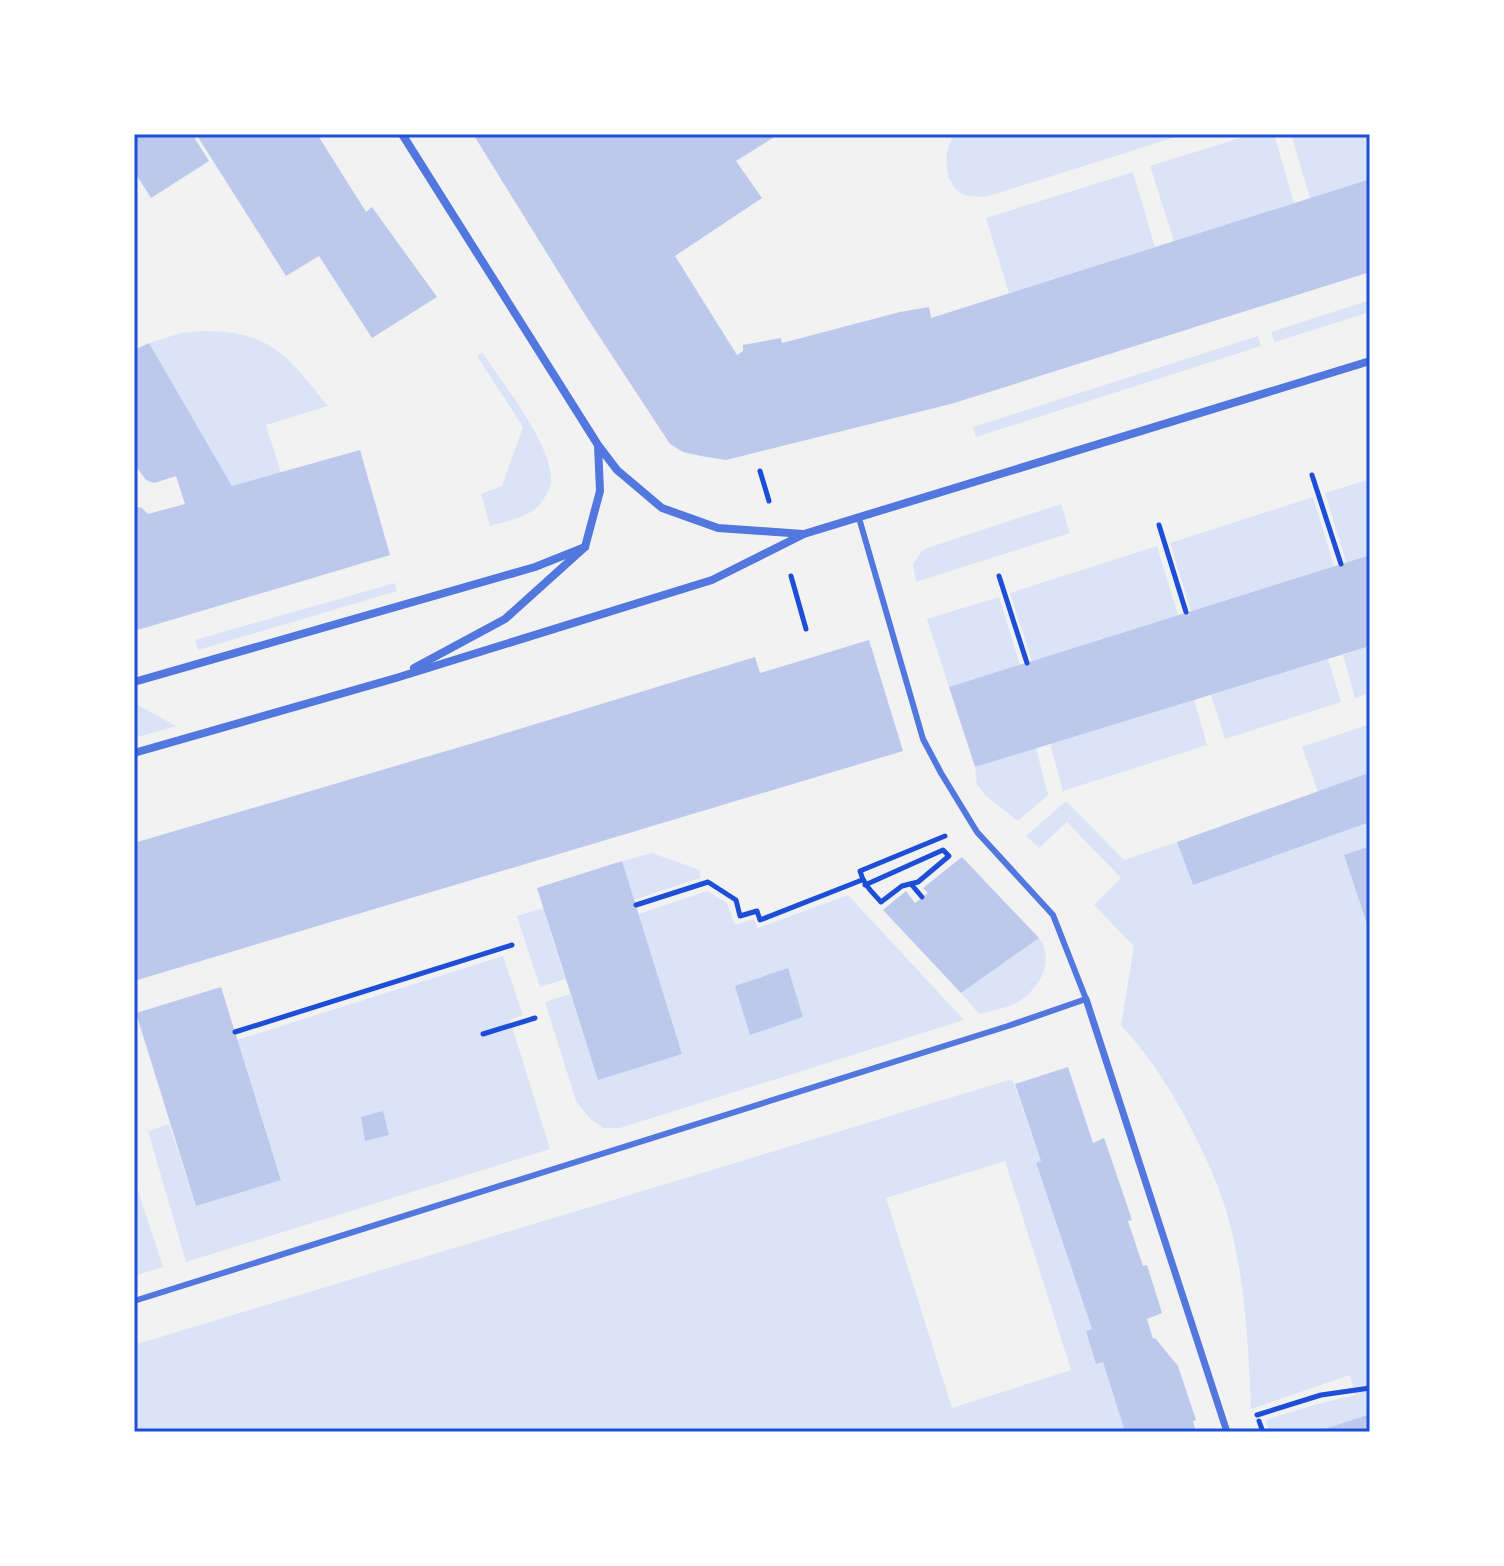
<svg xmlns="http://www.w3.org/2000/svg" width="1504" height="1566" font-family="Montserrat,sans-serif">
<style>
.green{fill:#dbe4f7;fill-rule:evenodd}
.building{fill:#bdc9ec}
.lines{fill:none;stroke-linecap:round;stroke-linejoin:round}
.path{stroke:#1d4ed8;stroke-width:5}
.service{stroke:#5277de;stroke-width:6}
.pedestrian{stroke:#5277de;stroke-width:7}
.minor{stroke:#5277de;stroke-width:8}
.neatline{fill:none;stroke:#1d4ed8;stroke-width:3}
</style>
<rect width="100%" height="100%" fill="#f2f2f2"/>
<g class="green">
<path d="M955,134H1185L989,196C978,197 965,198 957,190C942,175 944,150 955,134Z"/>
<path d="M1253,134H1274L1294,203L1174,241L1150,166Z"/>
<path d="M1291,134H1370V179L1310,198Z"/>
<path d="M1133,172L1155,247L1009,293L986,218Z"/>
<path d="M1370,300V312L1275,342L1271,332Z"/>
<path d="M203,331C271,330 289,358 328,406L266,425L281,473L232,486L149,343L181,333Z"/>
<path d="M1258,336L1261,346L976,437L973,427Z"/>
<path d="M482,352C502,382 554,447 551,482C550,489 545,498 540,504C528,518 507,521 490,526L481,494L502,486L523,427L477,356Z"/>
<path d="M1370,479V555L1346,562L1325,493Z"/>
<path d="M1313,497L1334,566L1191,611L1170,543Z"/>
<path d="M1061,504L1070,533L916,582L913,565L921,552L927,548Z"/>
<path d="M1157,546L1178,615L1032,661L1010,593Z"/>
<path d="M395,583L397,591L198,650L195,640Z"/>
<path d="M999,597L1020,665L949,687L927,619Z"/>
<path d="M1370,646V693L1355,698L1343,655Z"/>
<path d="M1328,659L1341,702L1225,739L1211,695Z"/>
<path d="M1194,699L1207,745L1063,791L1050,744Z"/>
<path d="M134,703L176,726L134,738Z"/>
<path d="M1370,724V785L1318,792L1302,747Z"/>
<path d="M1036,748L1048,795L1018,821L986,796L977,785L975,767Z"/>
<path d="M1066,801L1124,860L1177,842L1193,885L1370,822V846L1345,855L1370,932V1414L1317,1432H1269L1266,1420L1310,1406L1355,1395L1350,1375L1251,1409C1248,1340 1245,1270 1224,1204C1214,1173 1199,1144 1184,1115C1166,1083 1147,1052 1121,1026L1134,946L1094,905L1121,878L1067,822L1039,848L1026,836Z"/>
<path d="M652,853L700,870V878L633,900L622,861Z"/>
<path d="M707,891L727,903L735,925L754,919L758,928L848,895L964,1020L620,1128H603L589,1118L576,1101L545,1002L570,994L598,1079L681,1054L638,914Z"/>
<path d="M543,908L565,979L540,987L517,916Z"/>
<path d="M1039,938C1056,961 1039,990 1016,1003C1006,1008 991,1011 979,1014L961,993Z"/>
<path d="M503,956L523,1015L510,1020L550,1149L186,1262L148,1131L169,1124L196,1206L281,1179L237,1040Z"/>
<path d="M1012,1079L1041,1161L1036,1163L1092,1329L1096,1364L1103,1362L1125,1432H134V1345ZM1005,1161L1071,1370L952,1408L886,1198Z"/>
<path d="M134,1178L163,1267L134,1276Z"/>
</g>
<g class="building">
<path d="M134,134H192L209,161L151,198L134,171Z"/>
<path d="M196,134H317L366,212L372,207L437,297L372,338L319,256L286,276Z"/>
<path d="M473,134H779L736,161L762,198L675,256L737,355L743,351V345L781,338L782,343L900,312L929,307L931,318L1370,179V272L951,404L726,460L701,456L683,452L670,444L584,313Z"/>
<path d="M149,343L232,486L360,450L390,555L134,631V506L142,508L148,514L185,504L176,476L154,483L151,482L146,480L134,464V350Z"/>
<path d="M1370,555V646L975,767L949,687Z"/>
<path d="M869,640L903,751L134,981V843L470,744L755,657L760,673Z"/>
<path d="M1366,774L1370,785V822L1193,885L1177,842Z"/>
<path d="M1370,846V930H1369L1344,855Z"/>
<path d="M962,857L1039,938L961,993L883,910L906,891L915,903L928,893L923,888Z"/>
<path d="M622,861L682,1054L598,1080L537,888Z"/>
<path d="M788,968L803,1017L750,1035L735,986Z"/>
<path d="M221,987L281,1180L196,1206L136,1013Z"/>
<path d="M1068,1067L1093,1143L1104,1138L1112,1161L1132,1220L1128,1221L1143,1266L1147,1265L1162,1313L1147,1319L1153,1339L1155,1338L1178,1366L1196,1420L1193,1421L1196,1432H1125L1103,1362L1096,1364L1086,1331L1092,1329L1036,1163L1041,1161L1015,1084Z"/>
<path d="M383,1111L389,1135L365,1141L361,1117Z"/>
<path d="M1370,1414V1432H1319V1431Z"/>
</g>
<g class="lines">
<g class="path">
<path d="M760,471L769,501"/>
<path d="M1312,475L1341,564"/>
<path d="M1159,525L1186,612"/>
<path d="M791,576L806,629"/>
<path d="M999,576L1027,663"/>
<path d="M911,884L922,897"/>
<path d="M865,885L943,850L949,856L918,882L902,886L881,902C872,892 863,884 860,871L945,836"/>
<path d="M636,905L708,882L736,900L740,916L757,911L760,920L862,880"/>
<path d="M235,1032L512,945"/>
<path d="M483,1034L535,1018"/>
<path d="M1257,1415L1321,1395L1370,1388"/>
<path d="M1259,1421L1263,1432"/>
</g>
<path class="service" d="M134,1301L1008,1026L1086,999L1053,915L977,832L941,773L923,739L859,518"/>
<path class="pedestrian" d="M1086,999L1227,1432"/>
<g class="minor">
<path d="M402,134L598,445L617,470L662,508L718,528L803,534"/>
<path d="M414,668L505,619L585,547L600,491L598,446"/>
<path d="M134,682L535,567L585,547"/>
<path d="M134,753L396,678L712,580L804,534L1370,361"/>
</g>
</g>
<rect width="1504" height="1566" fill="none" stroke="#ffffff" stroke-width="272"/>
<rect x="136" y="136" width="1232" height="1294" class="neatline"/>
</svg>
